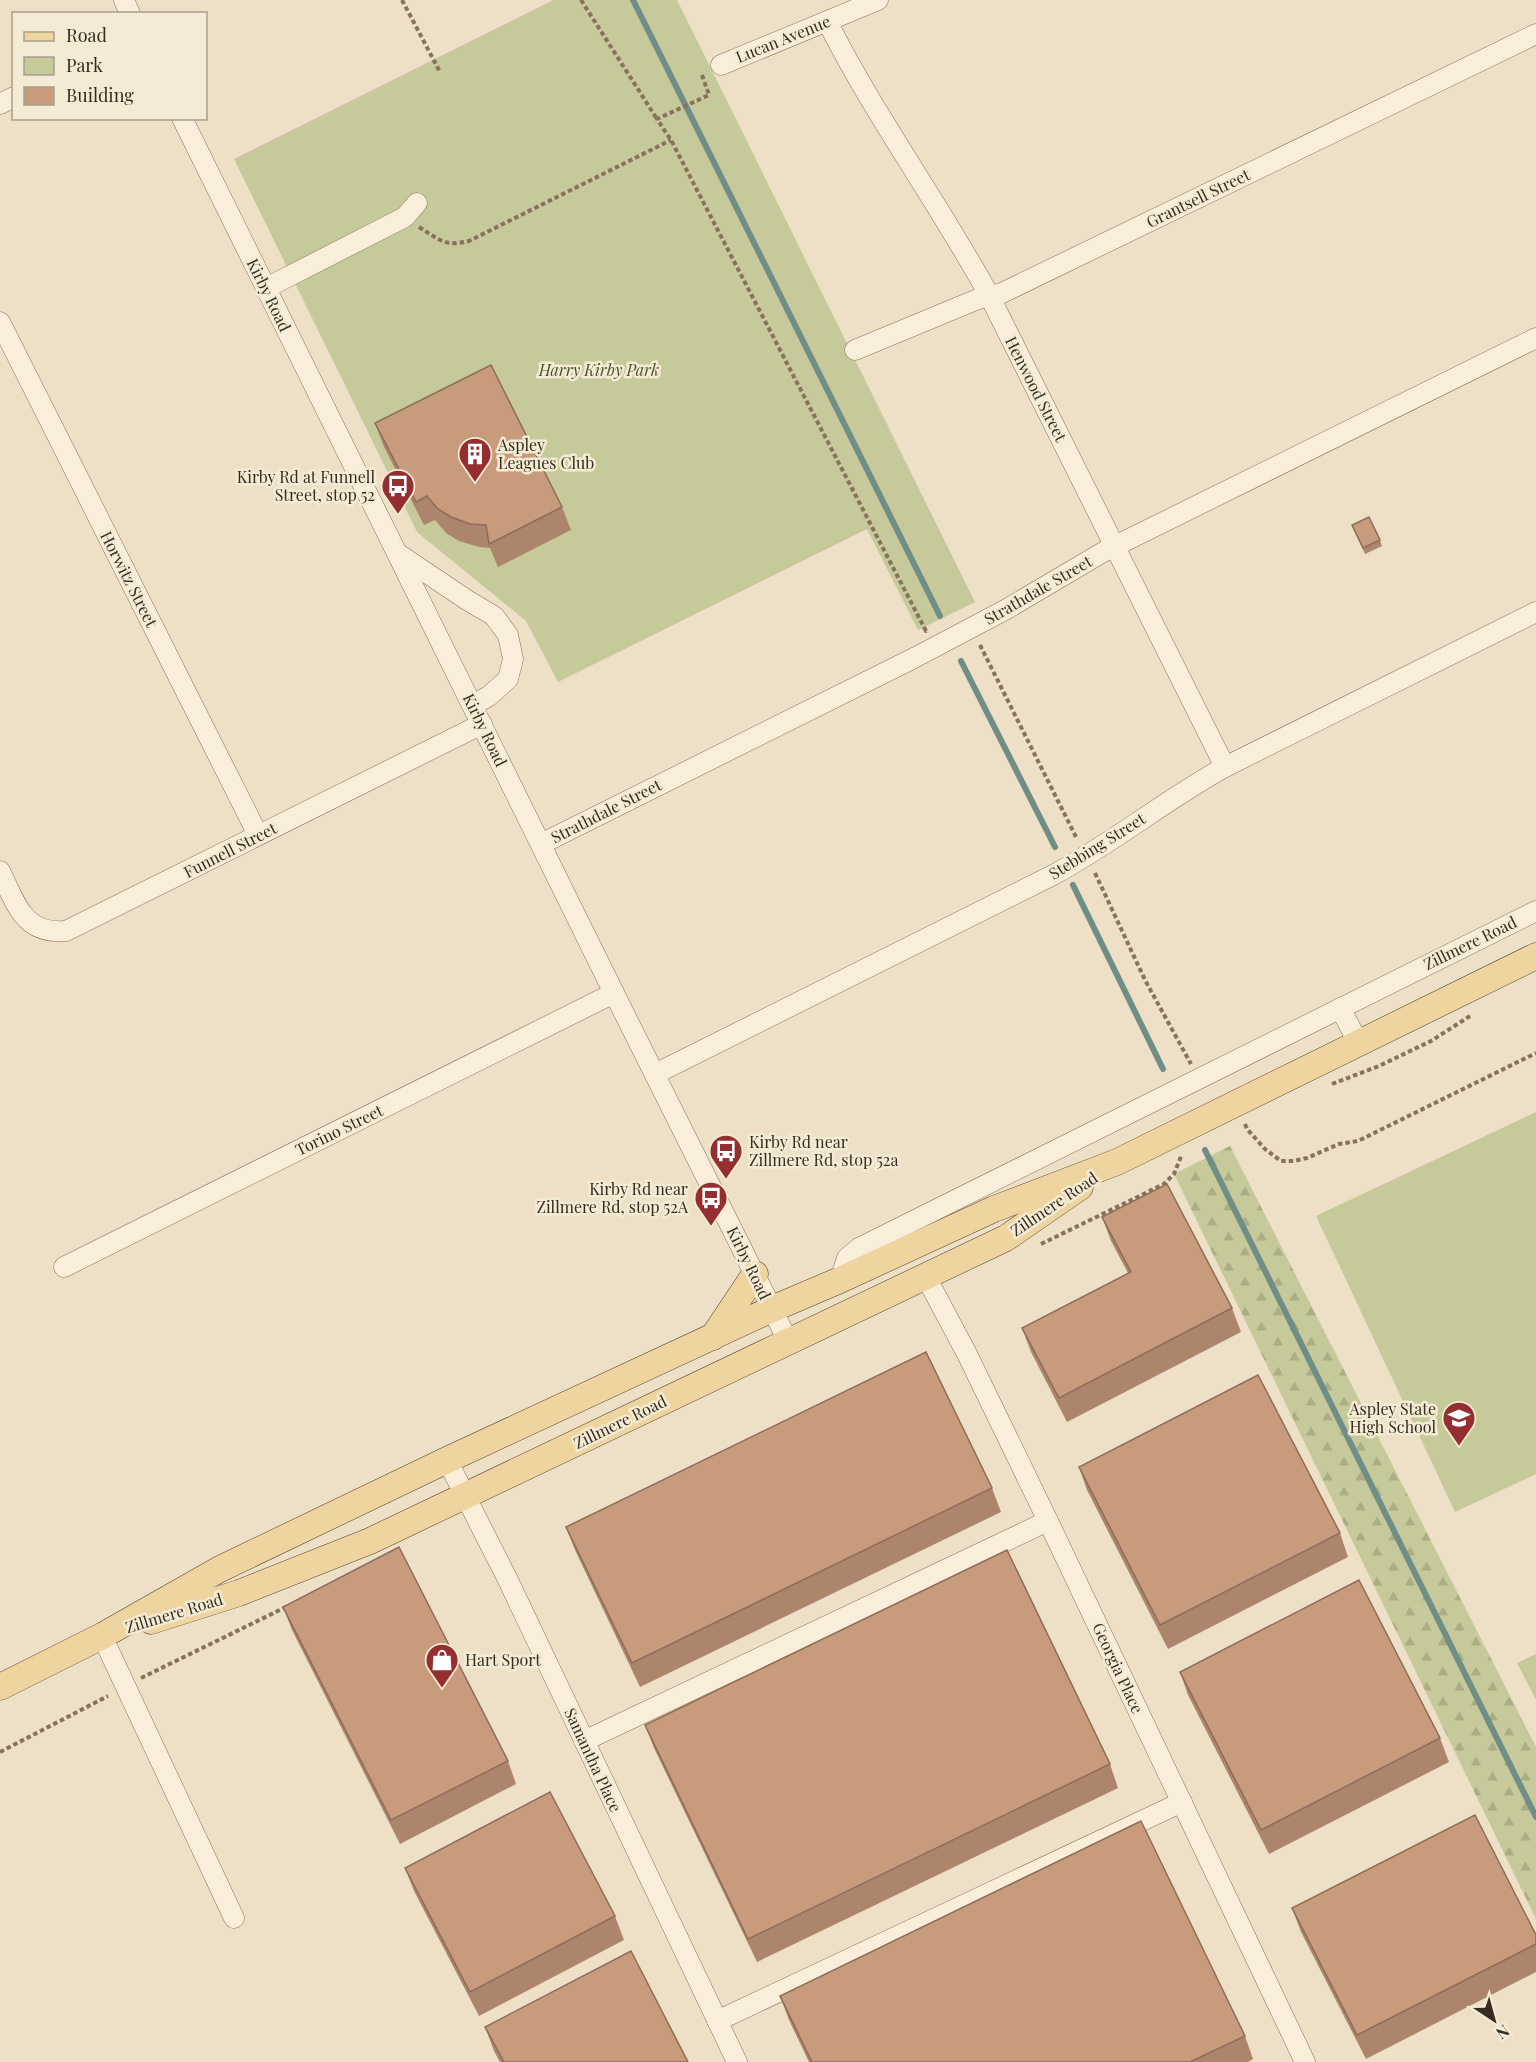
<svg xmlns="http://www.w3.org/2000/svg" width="1536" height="2062" font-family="'Playfair Display',serif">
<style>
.forest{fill:url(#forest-firs)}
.park{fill:#c6ca9a}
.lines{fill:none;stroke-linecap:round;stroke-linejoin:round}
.stream{stroke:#6e8e86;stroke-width:6}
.minor-casing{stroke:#87725c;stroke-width:21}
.major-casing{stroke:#554130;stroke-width:27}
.path{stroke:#87725c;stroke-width:4;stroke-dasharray:4.5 3;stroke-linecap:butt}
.minor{stroke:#f8eed9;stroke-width:20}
.major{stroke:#eed49f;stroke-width:26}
.wall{fill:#ad856c}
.building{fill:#c99b7d;stroke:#8d6c58;stroke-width:1.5}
.labels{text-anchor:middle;stroke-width:5;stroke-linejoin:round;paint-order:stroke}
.street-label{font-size:16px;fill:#382b1f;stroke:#f4ebd5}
.park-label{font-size:16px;font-style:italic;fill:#495327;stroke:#f4ebd5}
.poi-label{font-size:16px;fill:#382b1f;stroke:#f4ebd5;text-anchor:start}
</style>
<defs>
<pattern id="forest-firs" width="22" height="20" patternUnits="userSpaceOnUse" patternTransform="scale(1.5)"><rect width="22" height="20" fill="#c6ca9a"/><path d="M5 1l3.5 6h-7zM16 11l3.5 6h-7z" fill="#abae84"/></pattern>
</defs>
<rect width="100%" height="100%" fill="#ede0c6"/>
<path class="forest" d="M1230,1146L1536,1747V1919L1174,1174Z"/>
<g class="park">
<path d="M553,0H677L975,602L918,630L867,529L558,682L526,621L417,532L234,159Z"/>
<path d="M1536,1112V1474L1455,1512L1316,1216Z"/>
<path d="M1536,1654V1700L1517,1663Z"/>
</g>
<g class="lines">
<g class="stream">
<path d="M633,0L940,616"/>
<path d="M961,661L1055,847"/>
<path d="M1073,885L1163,1069"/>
<path d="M1205,1150L1536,1817"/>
</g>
<g class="minor-casing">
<g id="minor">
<path d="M124,0L130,14"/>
<path d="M827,21C875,117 939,203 990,297L1225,767"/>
<path d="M721,65L878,0"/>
<path d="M0,104L14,97"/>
<path d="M182,118L614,993L788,1341"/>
<path d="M266,288L405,217L417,203"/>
<path d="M0,322L258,835"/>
<path d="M855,350L978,299L1002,293L1536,34"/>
<path d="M397,553L467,600L494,616L508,635L513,659L508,679L489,696L473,705"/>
<path d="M541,844L916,657L1005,610L1105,551L1536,338"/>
<path d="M0,871C16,903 23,935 66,931L482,724"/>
<path d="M1340,1008L1359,1044"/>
<path d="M655,1074L1053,875C1113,843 1165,800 1225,767L1536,612"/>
<path d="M64,1267L614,993"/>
<path d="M926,1277L967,1354L1048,1521L1305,2062"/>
<path d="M840,1280L847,1258L859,1248L1536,911"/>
<path d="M447,1460L507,1578L737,2062"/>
<path d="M102,1636L234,1918"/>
<path d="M584,1741L1048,1521"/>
<path d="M717,2021L1182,1802"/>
</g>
</g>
<g class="major-casing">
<g id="major">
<path d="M713,1337L755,1274"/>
<path d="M151,1621L239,1593L370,1541L1006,1238L1080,1187"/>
<path d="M0,1687L102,1636L220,1569L447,1460L772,1309L840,1280L994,1209L1117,1162L1536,956"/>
</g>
</g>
<g class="path">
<path d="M402,0L440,72"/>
<path d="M581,0L657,119"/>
<path d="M702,75L709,95L657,119L671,140L926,631L927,630"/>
<path d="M419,227C440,240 444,247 469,241L671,140"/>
<path d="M980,645L1077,839"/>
<path d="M1095,873L1145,980L1191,1064"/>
<path d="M1332,1084L1379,1066L1431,1041L1470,1016"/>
<path d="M1245,1124L1247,1129L1265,1149L1281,1161H1294L1307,1158L1339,1144L1358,1141L1536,1053"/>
<path d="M1041,1244L1164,1184L1174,1174L1182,1154"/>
<path d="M141,1678L288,1606"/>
<path d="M0,1752L108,1696"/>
</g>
<use href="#minor" class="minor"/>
<use href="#major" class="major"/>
</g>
<g class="wall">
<path d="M375,423L562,507L571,530L498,567L490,548L479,547L459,541L446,533L435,520L424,525L384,447Z"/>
<path d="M1352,525L1380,540L1382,546L1365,554Z"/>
<path d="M1102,1217L1232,1308L1241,1332L1067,1422L1031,1352L1022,1328L1128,1273L1111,1241Z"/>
<path d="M1079,1467L1340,1533L1348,1557L1168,1649L1087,1490Z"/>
<path d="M992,1488L1001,1512L640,1687L575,1550L566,1527Z"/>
<path d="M283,1607L508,1761L516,1784L400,1844L292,1630Z"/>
<path d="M1180,1672L1440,1738L1449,1762L1269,1854L1188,1695Z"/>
<path d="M645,1725L1110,1764L1118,1788L757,1962L654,1748Z"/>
<path d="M405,1868L615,1916L624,1940L479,2016L414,1891Z"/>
<path d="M1292,1908L1536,1935V1972L1366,2059L1301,1932Z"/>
<path d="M780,1996L1245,2036L1253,2059L1248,2062H809L789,2020Z"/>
<path d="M485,2027L688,2062H500L494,2051Z"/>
</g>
<g class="building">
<path d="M491,365L562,507L489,544L486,525L470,524L451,517L438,509L427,496L416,502L375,423Z"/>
<path d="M1369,517L1380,540L1363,548L1352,525Z"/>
<path d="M1167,1184L1232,1308L1059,1398L1022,1328L1131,1272L1102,1217Z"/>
<path d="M926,1352L992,1488L632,1663L566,1527Z"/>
<path d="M1258,1375L1340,1533L1160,1625L1079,1467Z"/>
<path d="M399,1547L508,1761L391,1820L283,1607Z"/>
<path d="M1007,1550L1110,1764L748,1939L645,1725Z"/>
<path d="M1359,1580L1440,1738L1261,1830L1180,1672Z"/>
<path d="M550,1792L615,1916L470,1992L405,1868Z"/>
<path d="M1475,1815L1536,1935V1944L1357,2035L1292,1908Z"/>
<path d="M1141,1821L1245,2036L1190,2062H812L780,1996Z"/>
<path d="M631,1951L688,2062H504L485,2027Z"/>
</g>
<defs>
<g id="building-pin" transform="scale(1.725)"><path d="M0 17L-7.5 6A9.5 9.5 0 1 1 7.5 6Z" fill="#942e31" stroke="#f4ebd5"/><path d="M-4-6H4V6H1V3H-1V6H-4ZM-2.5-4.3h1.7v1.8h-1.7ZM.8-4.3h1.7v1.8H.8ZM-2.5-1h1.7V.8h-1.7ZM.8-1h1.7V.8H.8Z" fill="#fff"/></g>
<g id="bus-pin" transform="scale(1.725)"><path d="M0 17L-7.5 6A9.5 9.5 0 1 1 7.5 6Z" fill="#942e31" stroke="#f4ebd5"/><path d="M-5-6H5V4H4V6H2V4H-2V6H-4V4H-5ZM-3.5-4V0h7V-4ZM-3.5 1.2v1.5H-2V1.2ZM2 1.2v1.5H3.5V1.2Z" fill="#fff"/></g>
<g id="school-pin" transform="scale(1.725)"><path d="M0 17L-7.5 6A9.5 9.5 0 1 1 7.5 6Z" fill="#942e31" stroke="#f4ebd5"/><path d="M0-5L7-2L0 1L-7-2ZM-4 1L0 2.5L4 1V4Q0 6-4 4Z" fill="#fff"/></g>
<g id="shop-pin" transform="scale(1.725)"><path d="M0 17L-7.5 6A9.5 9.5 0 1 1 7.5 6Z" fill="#942e31" stroke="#f4ebd5"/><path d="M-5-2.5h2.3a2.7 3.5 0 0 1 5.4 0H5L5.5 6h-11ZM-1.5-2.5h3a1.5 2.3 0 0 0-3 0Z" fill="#fff"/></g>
</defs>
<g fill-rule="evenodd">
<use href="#building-pin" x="475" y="454"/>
<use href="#bus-pin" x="398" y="486"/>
<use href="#bus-pin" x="726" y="1151"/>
<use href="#bus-pin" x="711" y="1198"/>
<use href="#school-pin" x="1459" y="1418"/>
<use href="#shop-pin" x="442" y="1660"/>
</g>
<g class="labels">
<g class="street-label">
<text transform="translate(783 39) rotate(-22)" y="6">Lucan Avenue</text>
<text transform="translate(1198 198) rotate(-26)" y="6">Grantsell Street</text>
<text transform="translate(269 295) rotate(64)" y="6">Kirby Road</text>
<text transform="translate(1036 389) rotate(63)" y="6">Henwood Street</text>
<text transform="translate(129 579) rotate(63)" y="6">Horwitz Street</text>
<text transform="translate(1038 590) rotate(-30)" y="6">Strathdale Street</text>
<text transform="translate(485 730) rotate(64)" y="6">Kirby Road</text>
<text transform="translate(606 811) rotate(-27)" y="6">Strathdale Street</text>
<text transform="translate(1097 846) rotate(-32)" y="6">Stebbing Street</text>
<text transform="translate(230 850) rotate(-27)" y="6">Funnell Street</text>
<text transform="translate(1470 943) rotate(-26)" y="6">Zillmere Road</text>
<text transform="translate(339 1130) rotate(-26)" y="6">Torino Street</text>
<text transform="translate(1054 1204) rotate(-34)" y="6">Zillmere Road</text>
<text transform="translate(749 1263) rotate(64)" y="6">Kirby Road</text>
<text transform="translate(620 1422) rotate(-26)" y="6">Zillmere Road</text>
<text transform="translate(174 1613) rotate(-17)" y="6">Zillmere Road</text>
<text transform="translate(1118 1668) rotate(65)" y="6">Georgia Place</text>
<text transform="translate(593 1760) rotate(65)" y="6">Samantha Place</text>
</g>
<g class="park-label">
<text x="599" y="376">Harry Kirby Park</text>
</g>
<g class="poi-label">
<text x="498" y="451">Aspley<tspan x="498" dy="18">Leagues Club</tspan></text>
<text x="375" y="483" text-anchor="end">Kirby Rd at Funnell<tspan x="375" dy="18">Street, stop 52</tspan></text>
<text x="749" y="1148">Kirby Rd near<tspan x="749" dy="18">Zillmere Rd, stop 52a</tspan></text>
<text x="688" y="1195" text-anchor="end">Kirby Rd near<tspan x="688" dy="18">Zillmere Rd, stop 52A</tspan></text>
<text x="1436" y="1415" text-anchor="end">Aspley State<tspan x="1436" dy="18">High School</tspan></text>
<text x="465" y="1666">Hart Sport</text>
</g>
</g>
<rect x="12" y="12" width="195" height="108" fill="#f4ebd5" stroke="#a99e8c" stroke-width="1.5"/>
<rect x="24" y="32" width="30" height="9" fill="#eed49f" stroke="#a99e8c" stroke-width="1.5"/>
<text x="66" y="42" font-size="18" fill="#382b1f">Road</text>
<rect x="24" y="57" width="30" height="18" fill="#c6ca9a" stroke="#a99e8c" stroke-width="1.5"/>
<text x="66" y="72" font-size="18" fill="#382b1f">Park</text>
<rect x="24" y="87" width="30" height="18" fill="#c99b7d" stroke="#a99e8c" stroke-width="1.5"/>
<text x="66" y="102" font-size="18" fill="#382b1f">Building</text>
<g transform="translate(1494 2020) rotate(144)" stroke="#f4ebd5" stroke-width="4.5" paint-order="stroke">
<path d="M0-4.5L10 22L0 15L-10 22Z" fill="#382b1f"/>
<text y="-9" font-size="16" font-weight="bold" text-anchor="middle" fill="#382b1f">N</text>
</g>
</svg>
